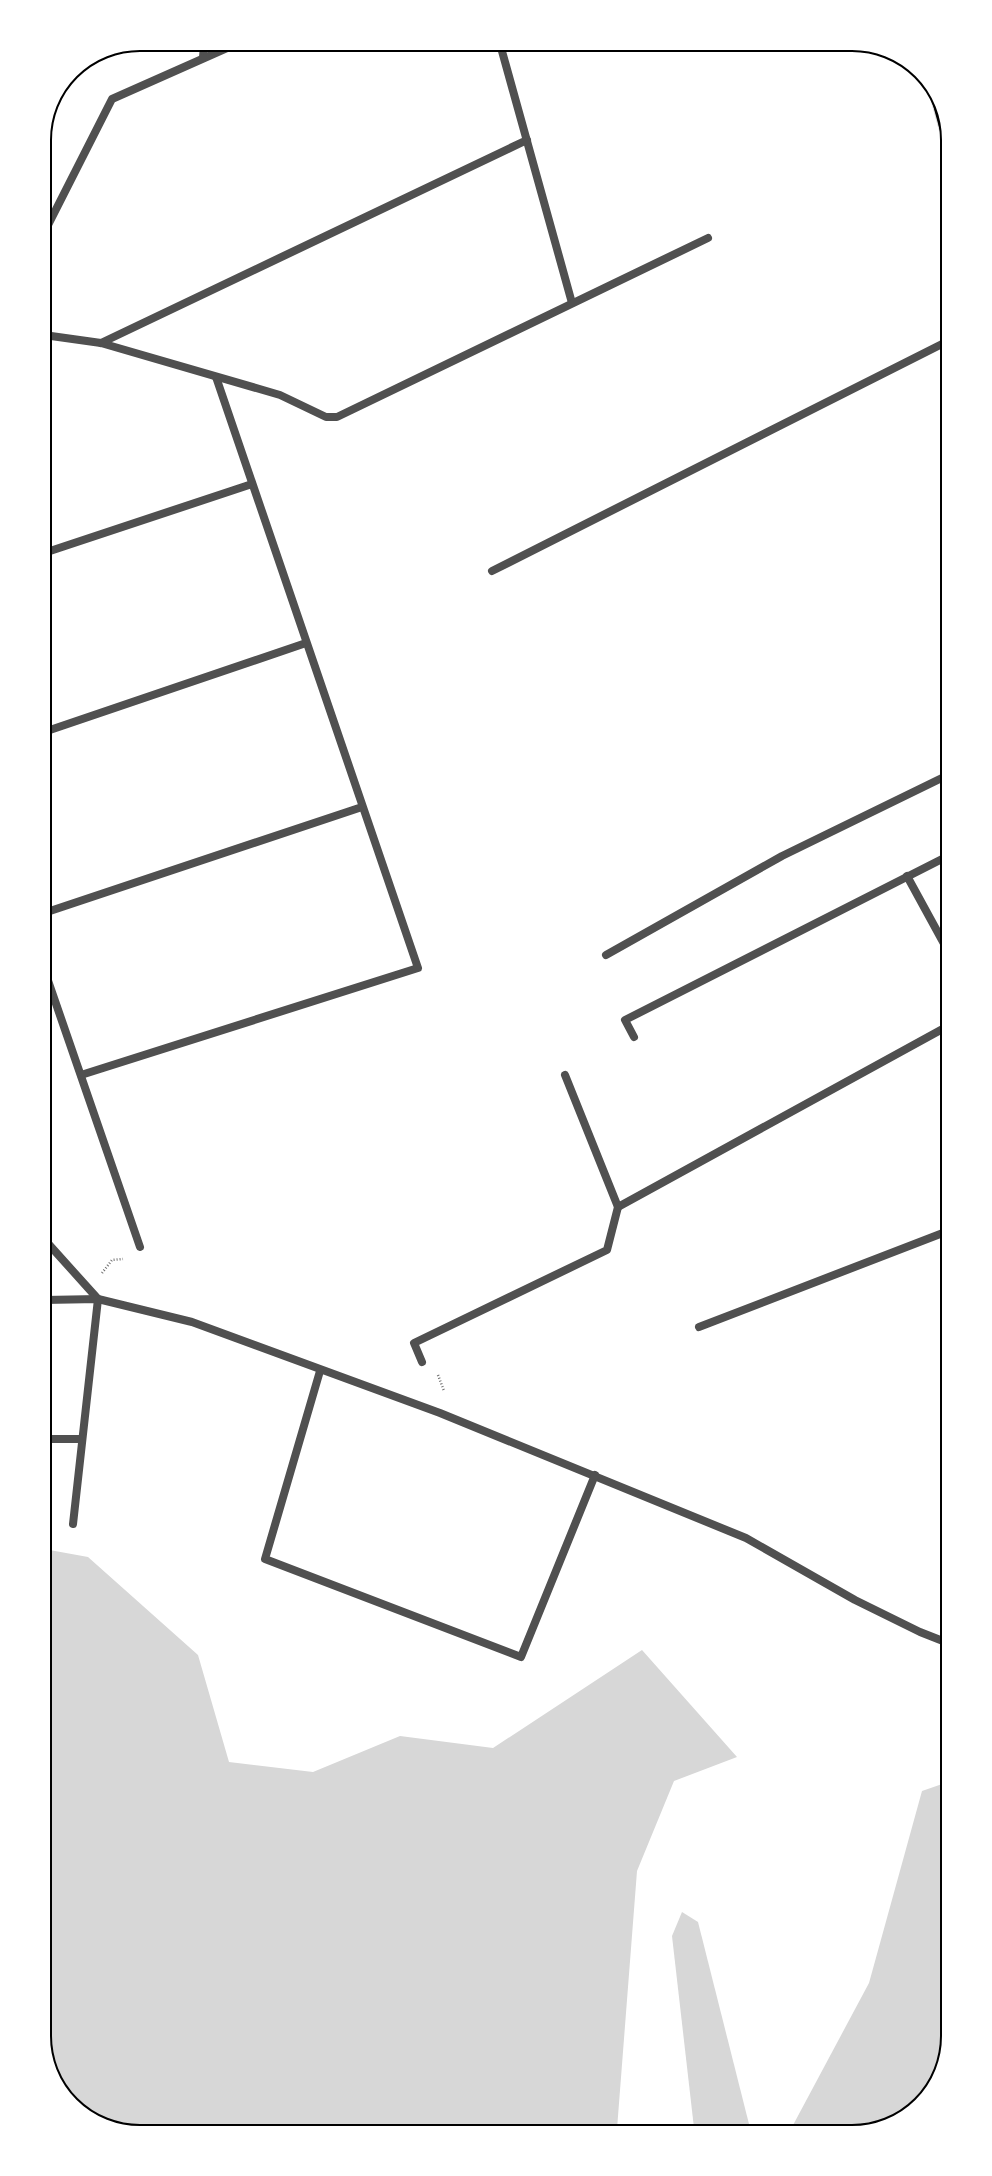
<svg xmlns="http://www.w3.org/2000/svg" width="992" height="2176" font-family="'Archivo Narrow',sans-serif">
<style>
.green{fill:#d7d7d7}
.lines{fill:none;stroke-linecap:round;stroke-linejoin:round}
.primary-casing{stroke:#dbdbdb;stroke-width:12}
.path{stroke:#727272;stroke-width:2.5;stroke-dasharray:1 2;stroke-linecap:butt}
.lane{stroke:#505050;stroke-width:8}
.street{stroke:#505050;stroke-width:8}
.primary{stroke:#000;stroke-width:10}
.rim{fill:none;stroke:#000;stroke-width:2}
</style>
<rect width="100%" height="100%" fill="#fff"/>
<g class="green">
<path d="M44,1549L88,1557L198,1655L229,1762L313,1772L400,1736L493,1748L642,1650L737,1757L674,1781L637,1871L617,2129L133,2132L81,2112L49,2067L44,2036Z"/>
<path d="M948,1782V2036L943,2067L928,2094L883,2127H792L869,1983L922,1791Z"/>
<path d="M682,1912L698,1922L750,2128H694L672,1936Z"/>
</g>
<g class="lines">
<g class="primary-casing">
<path id="primary" d="M937,101L948,141"/>
</g>
<g class="path">
<path d="M102,1273L112,1260L123,1259"/>
<path d="M438,1375L444,1391"/>
</g>
<path class="lane" d="M606,955L782,856L948,775"/>
<g class="street">
<path d="M500,44L572,303"/>
<path d="M203,58L204,44"/>
<path d="M44,233L112,99L236,44"/>
<path d="M44,335L101,343L280,395L326,417H337L708,238"/>
<path d="M101,343L527,140"/>
<path d="M44,553L252,484"/>
<path d="M492,571L948,341"/>
<path d="M44,732L306,643"/>
<path d="M907,876L948,951"/>
<path d="M44,913L362,807"/>
<path d="M44,969L140,1247"/>
<path d="M634,1037L625,1020L948,856"/>
<path d="M81,1075L418,968L216,377"/>
<path d="M618,1207L948,1026"/>
<path d="M44,1239L98,1299L73,1524"/>
<path d="M44,1300L98,1299L192,1322L440,1413L746,1538L855,1600L920,1632L948,1643"/>
<path d="M699,1327L948,1231"/>
<path d="M422,1362L414,1343L607,1250L618,1207L565,1075"/>
<path d="M320,1371L265,1559L521,1657L595,1475"/>
<path d="M44,1439H82"/>
</g>
<use href="#primary" class="primary"/>
</g>
<path d="M0 0H992V2176H0ZM140 51H852A89 89 0 0 1 941 140V2036A89 89 0 0 1 852 2125H140A89 89 0 0 1 51 2036V140A89 89 0 0 1 140 51Z" fill="#fff" fill-rule="evenodd"/>
<path class="rim" d="M140 51H852A89 89 0 0 1 941 140V2036A89 89 0 0 1 852 2125H140A89 89 0 0 1 51 2036V140A89 89 0 0 1 140 51Z"/>
</svg>
